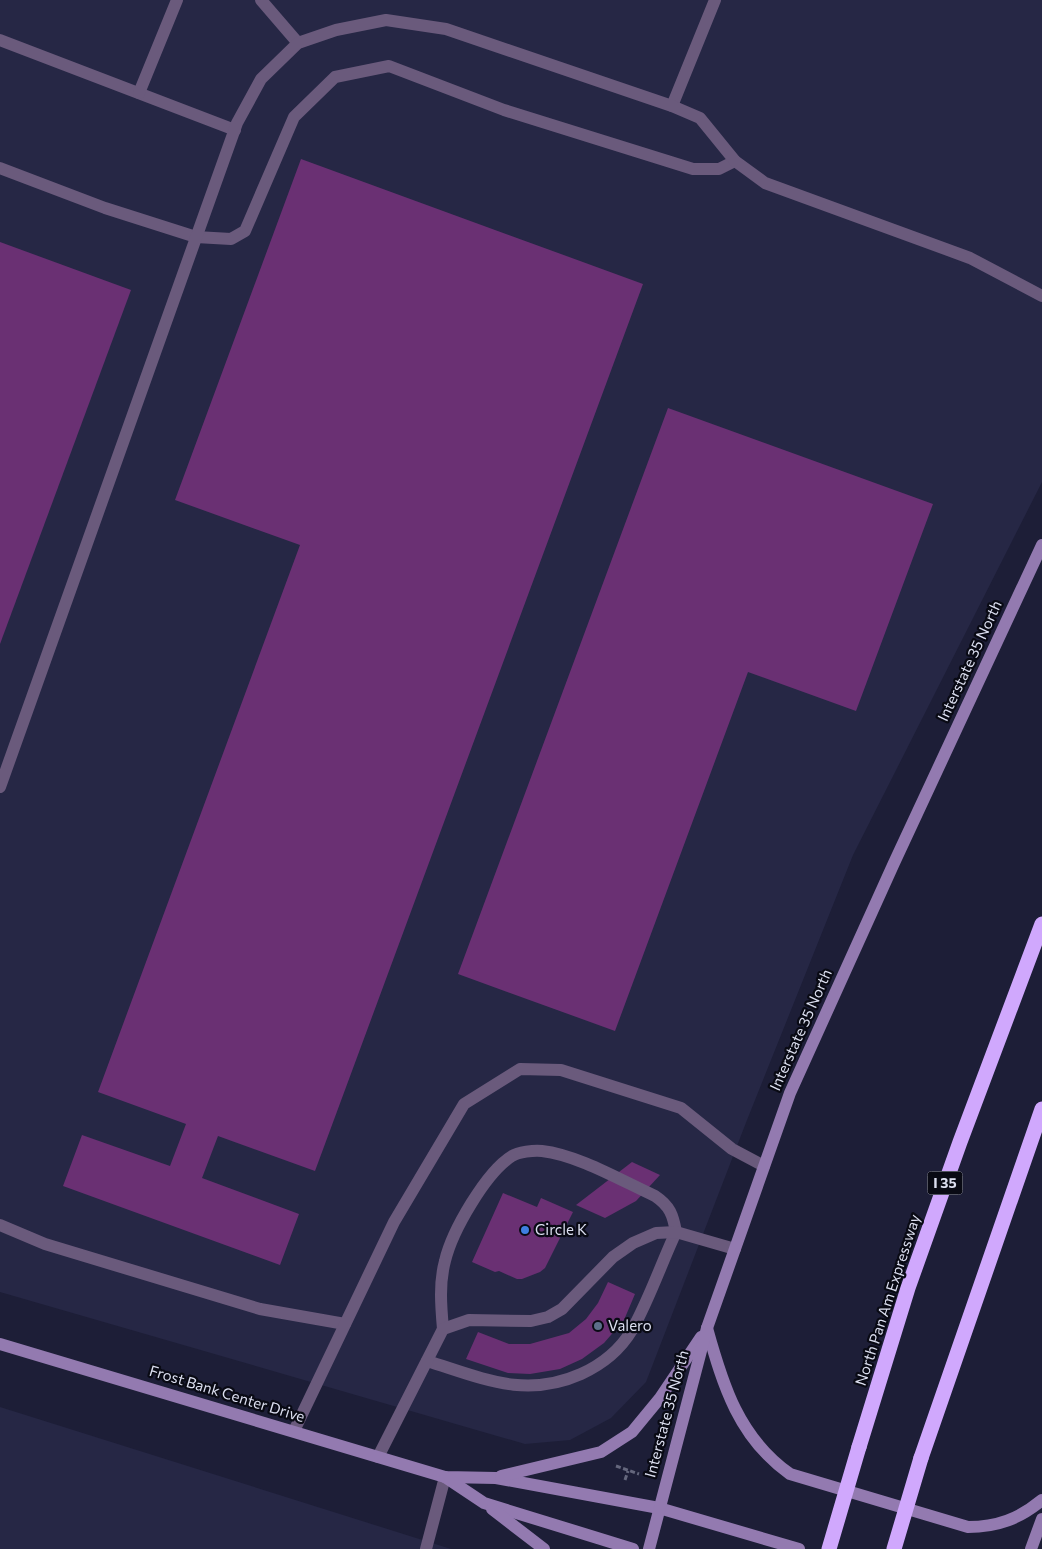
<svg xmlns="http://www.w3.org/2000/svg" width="1042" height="1549" font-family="Commissioner,sans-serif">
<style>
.built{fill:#262745}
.building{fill:#6a3073}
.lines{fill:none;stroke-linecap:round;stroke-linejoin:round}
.path{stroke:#65677d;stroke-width:3;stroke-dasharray:5 2.5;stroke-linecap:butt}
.lane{stroke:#6a5a7c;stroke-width:12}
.secondary{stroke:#937ab0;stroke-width:12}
.highway{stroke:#d0a8fd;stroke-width:15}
.highway-bridge{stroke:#d0a8fd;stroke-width:15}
.shop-dot{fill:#3f7fe0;stroke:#090a14;stroke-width:2}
.service-dot{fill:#5c6f8a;stroke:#090a14;stroke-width:2}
.labels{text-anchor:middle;stroke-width:4.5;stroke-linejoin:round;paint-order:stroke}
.shield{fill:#090a14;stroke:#9d9fae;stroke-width:1}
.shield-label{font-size:14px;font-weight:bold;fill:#dcdff0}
.street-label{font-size:15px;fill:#dcdff0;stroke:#090a14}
.poi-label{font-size:15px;fill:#dcdff0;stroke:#090a14;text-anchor:start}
</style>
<rect width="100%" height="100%" fill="#1d1e37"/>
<g class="built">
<path d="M0,0H1042V482L853,855L747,1120L646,1382L611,1418L570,1440L525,1444L0,1292Z"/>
<path d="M0,1407L451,1549H0Z"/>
</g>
<g class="building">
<path d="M301,159L643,284L315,1171L218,1136L202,1178L299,1214L280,1265L63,1186L82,1135L170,1166L186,1124L98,1092L300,545L175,500Z"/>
<path d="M0,242L131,290L0,644Z"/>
<path d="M668,408L933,504L856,711L748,672L615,1031L458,974Z"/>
<path d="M632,1162L660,1175L636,1201L605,1218L576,1205Z"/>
<path d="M503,1193L537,1207L541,1198L573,1212L545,1268L540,1272L522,1279H517L499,1271L495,1272L472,1262Z"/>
<path d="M608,1282L635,1294L624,1320L604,1343L582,1359L560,1369L530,1374L508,1373L466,1359L478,1332L509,1344H530L569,1333L586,1319L598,1303Z"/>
</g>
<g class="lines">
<g class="path">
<path d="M616,1466L639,1474"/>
<path d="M625,1480L628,1471"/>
</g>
<g class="lane">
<path d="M261,0L298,43"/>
<path d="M0,40L235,130"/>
<path d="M139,93L177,0"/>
<path d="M672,106L715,0"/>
<path d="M0,168L105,208L196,237L231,239L245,231L294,117L335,77L389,66L504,110L693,169H719L735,161"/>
<path d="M0,787L237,123L261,79L298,43L336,30L386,20L446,29L672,106L700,118L735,161L765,183L970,258L1042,296"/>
<path d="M0,1225L45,1244L260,1309L345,1324"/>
<path d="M427,1361C482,1378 525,1399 581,1374C603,1364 620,1350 632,1330C649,1300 661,1264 676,1232C673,1215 670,1206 655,1196C622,1181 578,1155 542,1151C534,1150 518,1152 512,1156C486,1172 452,1231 445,1261C439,1283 441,1306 443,1329"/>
<path d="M294,1431L394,1222L464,1104L520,1069L561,1070L681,1108L732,1149L764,1166"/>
<path d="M378,1457L443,1329L469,1320L531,1321L548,1317L562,1309L613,1257L633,1243L656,1233L676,1232L735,1249"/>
<path d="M426,1549L445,1477"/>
</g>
<g class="secondary">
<path d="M707,1328C723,1386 739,1438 790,1474L968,1527C997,1527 1019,1519 1042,1500"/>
<path d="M0,1344L445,1477L496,1478L659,1508L799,1549"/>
<path d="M501,1476L601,1452L632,1432L660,1398L701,1337"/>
<path d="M445,1477L484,1503L633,1549"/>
<path d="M492,1509L544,1549"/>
<path d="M649,1549L707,1328L790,1093L894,863L1042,545"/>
<path d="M1031,1549L1042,1519"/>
</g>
<g class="highway">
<path d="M859,1447L908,1288L960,1142L1042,924"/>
<path d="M921,1458L1042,1109"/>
</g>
<g class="highway-bridge">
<path d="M829,1549L859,1447"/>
<path d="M894,1549L921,1458"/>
</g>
</g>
<circle class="shop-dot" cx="525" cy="1230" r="5"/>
<circle class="service-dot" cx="598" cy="1326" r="5"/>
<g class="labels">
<rect class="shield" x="927.5" y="1171.5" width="35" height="23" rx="4"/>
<g class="shield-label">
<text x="945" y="1188">I 35</text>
</g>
<g class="street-label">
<text transform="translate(970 661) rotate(-65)" y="5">Interstate 35 North</text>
<text transform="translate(801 1030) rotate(-66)" y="5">Interstate 35 North</text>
<text transform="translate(888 1300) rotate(-72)" y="5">North Pan Am Expressway</text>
<text transform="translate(227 1394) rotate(17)" y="5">Frost Bank Center Drive</text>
<text transform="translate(667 1414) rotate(-75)" y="5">Interstate 35 North</text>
</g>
<g class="poi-label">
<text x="535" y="1235">Circle K</text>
<text x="608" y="1331">Valero</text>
</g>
</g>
</svg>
